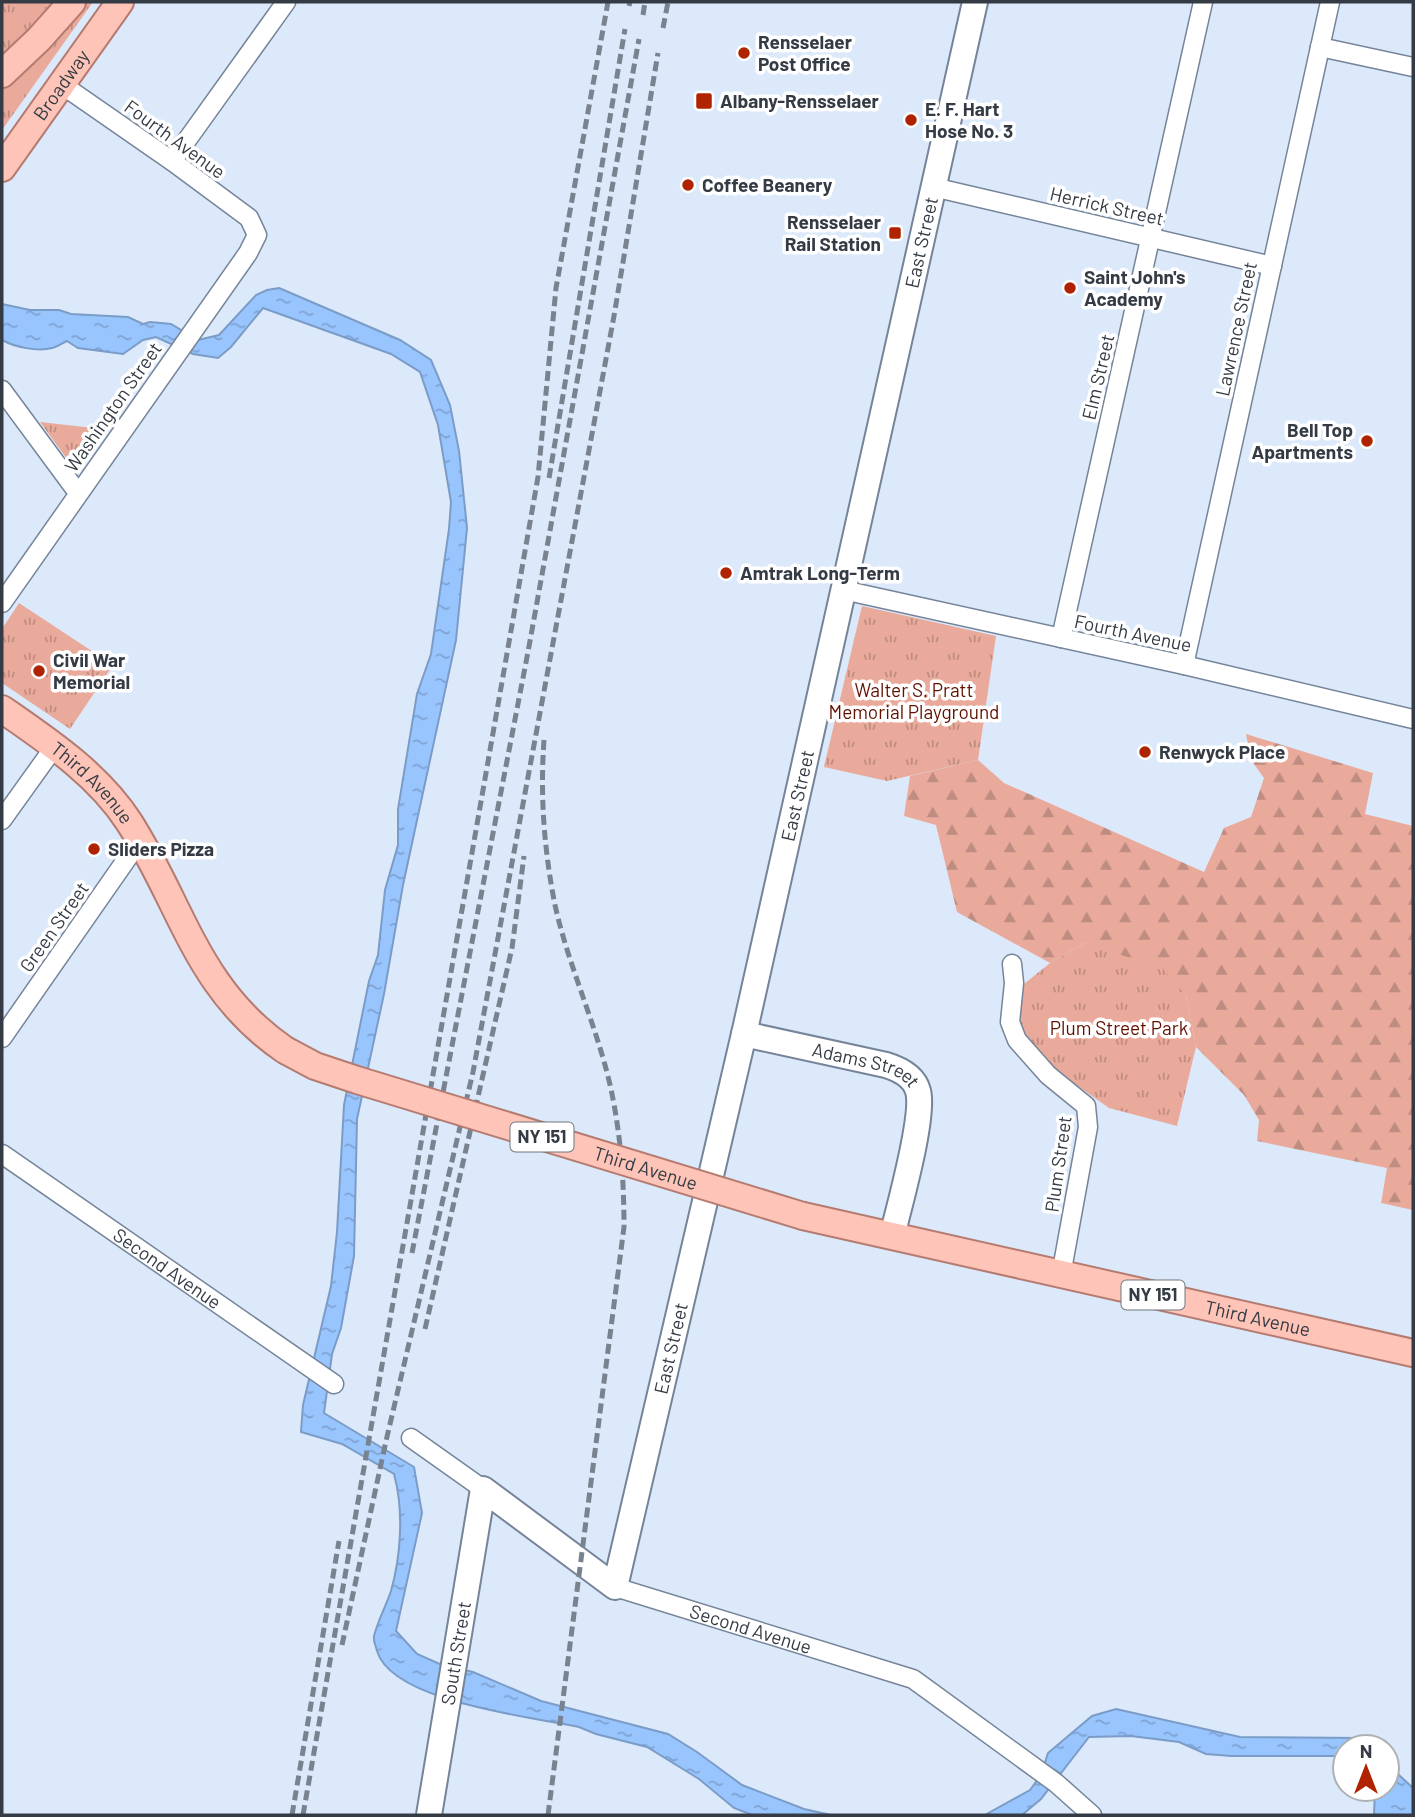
<svg xmlns="http://www.w3.org/2000/svg" width="1415" height="1817" font-family="Barlow,sans-serif">
<style>
.forest{fill:url(#forest-firs)}
.park{fill:url(#park-tufts)}
.water{fill:url(#water-ripples);stroke:#7b9cc7;stroke-width:2}
.lines{fill:none;stroke-linecap:round;stroke-linejoin:round}
.street-casing{stroke:#758499;stroke-width:21}
.secondary-casing{stroke:#758499;stroke-width:28}
.primary-casing{stroke:#b57b70;stroke-width:30}
.street{stroke:#fff;stroke-width:18}
.secondary{stroke:#fff;stroke-width:24}
.primary{stroke:#fdc4b7;stroke-width:26}
.rail{stroke:#798390;stroke-width:5;stroke-dasharray:10 5;stroke-linecap:butt}
.primary-bridge-casing{stroke:#b57b70;stroke-width:30;stroke-linecap:butt}
.primary-bridge{stroke:#fdc4b7;stroke-width:26}
.poi-dot{fill:#b02300;stroke:#fff;stroke-width:2.5}
.labels{text-anchor:middle;stroke-width:7;stroke-linejoin:round;paint-order:stroke}
.shield{fill:#fff;stroke:#71767c;stroke-width:2}
.shield-label{font-size:18px;font-weight:bold;fill:#343b44}
.poi-label{font-size:19px;font-weight:bold;fill:#343b44;stroke:#fff;text-anchor:start}
.street-label{font-size:19px;fill:#343b44;stroke:#fff}
.park-label{font-size:19px;fill:#631000;stroke:#fff}
</style>
<defs>
<pattern id="forest-firs" width="22" height="20" patternUnits="userSpaceOnUse" patternTransform="scale(1.75)"><rect width="22" height="20" fill="#e9aa9b"/><path d="M5 1l3.5 6h-7zM16 11l3.5 6h-7z" fill="#be8c80"/></pattern>
<pattern id="park-tufts" width="24" height="20" patternUnits="userSpaceOnUse" patternTransform="scale(1.75)"><rect width="24" height="20" fill="#e9aa9b"/><path d="M3 7l-1-3M5 7V3M7 7l1-3M15 17l-1-3M17 17v-4M19 17l1-3" fill="none" stroke="#be8c80"/></pattern>
<pattern id="water-ripples" width="26" height="14" patternUnits="userSpaceOnUse" patternTransform="scale(1.75)"><rect width="26" height="14" fill="#99c5ff"/><path d="M2 4q2-2 4 0t4 0M15 11q2-2 4 0t4 0" fill="none" stroke="#7ea1d0"/></pattern>
</defs>
<rect width="100%" height="100%" fill="#dbe9fb"/>
<path class="forest" d="M1246,734L1373,773L1365,814L1413,826V1210L1381,1203L1387,1168L1257,1141L1259,1120L1244,1095L1196,1047L1186,996L1085,943L1050,963L957,912L936,825L904,816L910,776L978,760L1004,783L1204,872L1224,828L1251,817L1264,778L1251,760Z"/>
<g class="park">
<path d="M2,2H93L2,130Z"/>
<path d="M40,422L102,429H103L77,462L70,463Z"/>
<path d="M19,603L113,665L70,729L2,683V629Z"/>
<path d="M862,606L996,636L978,760L887,781L824,767Z"/>
<path d="M1085,943L1163,969L1186,996L1196,1047L1177,1126L1109,1108L1044,1062L1027,1044L1015,1019L1019,988L1050,963Z"/>
</g>
<g class="water">
<path d="M279,288L400,340L431,360L450,405L459,451L467,528L456,640L403,885L384,994L357,1119L354,1256L341,1328L332,1354L324,1413L414,1467L422,1513L396,1631L417,1654L442,1665L473,1672L541,1701L668,1734L697,1752L742,1785L804,1809L831,1815H752L734,1808L699,1779L647,1747L596,1734L579,1727C533,1717 392,1702 377,1651C376,1646 373,1641 374,1636C378,1620 386,1606 391,1591C401,1556 404,1510 394,1474L342,1444L301,1432L303,1405L331,1286L337,1232L344,1105L369,981L378,955L385,890L398,845V809L417,694L431,654L449,529L451,502L438,425L420,372L391,354L263,308L231,347L218,358L193,354L156,337L143,340L123,354L78,348L67,341C62,343 57,347 52,348C37,352 15,347 2,340V304L30,310H59L71,314L128,317L143,324L150,322L171,324L198,340L219,335L256,295L267,290Z"/>
<path d="M1116,1709L1240,1737L1360,1738L1369,1747H1345V1756H1231L1206,1754L1179,1742L1131,1736L1089,1737L1041,1799L1022,1815H985L1030,1790L1041,1775L1048,1753L1092,1716Z"/>
<path d="M1387,1764L1413,1788V1815H1374L1375,1789H1387Z"/>
</g>
<g class="lines">
<g class="street-casing">
<g id="street">
<path d="M1320,47L1413,67"/>
<path d="M172,161L286,2"/>
<path d="M933,187L1272,266"/>
<path d="M2,390L78,493"/>
<path d="M843,590L1184,665L1413,719"/>
<path d="M2,603L248,253L257,235L249,218L172,161L61,84"/>
<path d="M1061,638L1203,2"/>
<path d="M1184,665L1330,2"/>
<path d="M2,820L55,746"/>
<path d="M1012,964L1014,983L1010,1022L1017,1040L1048,1075L1086,1106L1088,1127L1061,1275"/>
<path d="M2,1038L140,840"/>
<path id="s1" d="M2,1154L334,1384"/>
<path d="M411,1438L483,1489"/>
<path id="s2" d="M615,1587L913,1679L1056,1783L1092,1815"/>
</g>
</g>
<g class="secondary-casing">
<g id="secondary">
<path id="s3" d="M744,1034L886,1065C899,1069 914,1076 918,1091C925,1116 899,1207 892,1236"/>
<path id="s4" d="M429,1815L483,1489L615,1587L744,1034L975,2"/>
</g>
</g>
<g class="primary-casing">
<g id="primary">
<path d="M2,74L39,39L72,2"/>
<path id="s5" d="M2,168L120,2"/>
<path id="s6" d="M2,709C48,741 98,774 129,822C183,906 196,989 285,1050"/>
<path id="s7" d="M803,1216L1413,1353"/>
</g>
</g>
<use href="#street" class="street"/>
<use href="#secondary" class="secondary"/>
<use href="#primary" class="primary"/>
<g class="rail">
<path d="M629,6L630,2"/>
<path d="M643,15L645,2"/>
<path d="M663,28L668,2"/>
<path d="M549,478L625,29"/>
<path d="M544,740C540,795 544,850 555,905C569,969 599,1030 612,1094C621,1138 624,1182 624,1227L548,1815"/>
<path d="M412,1253L528,652L639,39"/>
<path d="M425,1329L512,948L524,856"/>
<path d="M342,1645L386,1441L473,1072L614,316L658,53"/>
<path d="M292,1815L339,1541"/>
<path d="M303,1815L538,477L556,288L608,2"/>
</g>
<g class="primary-bridge-casing">
<g id="primary-bridge">
<path id="s8" d="M285,1050L315,1066L357,1080L803,1216"/>
</g>
</g>
<use href="#primary-bridge" class="primary-bridge"/>
</g>
<g class="poi-dot">
<circle cx="744" cy="53" r="7"/>
<rect x="695" y="92" width="18" height="18" rx="3.5"/>
<circle cx="911" cy="120" r="7"/>
<circle cx="688" cy="185" r="7"/>
<rect x="888" y="226" width="14" height="14" rx="3.5"/>
<circle cx="1070" cy="288" r="7"/>
<circle cx="1367" cy="441" r="7"/>
<circle cx="726" cy="573" r="7"/>
<circle cx="39" cy="671" r="7"/>
<circle cx="1145" cy="752" r="7"/>
<circle cx="94" cy="849" r="7"/>
</g>
<g class="labels">
<g class="shield">
<rect x="510.5" y="1122.5" width="63" height="29" rx="5"/>
<rect x="1121.5" y="1280.5" width="63" height="29" rx="5"/>
</g>
<g class="shield-label">
<text x="542" y="1143">NY 151</text>
<text x="1153" y="1301">NY 151</text>
</g>
<g class="poi-label">
<text x="758" y="49">Rensselaer<tspan x="758" dy="22">Post Office</tspan></text>
<text x="720" y="108">Albany-Rensselaer</text>
<text x="925" y="116">E. F. Hart<tspan x="925" dy="22">Hose No. 3</tspan></text>
<text x="702" y="192">Coffee Beanery</text>
<text x="881" y="229" text-anchor="end">Rensselaer<tspan x="881" dy="22">Rail Station</tspan></text>
<text x="1084" y="284">Saint John's<tspan x="1084" dy="22">Academy</tspan></text>
<text x="1353" y="437" text-anchor="end">Bell Top<tspan x="1353" dy="22">Apartments</tspan></text>
<text x="740" y="580">Amtrak Long-Term</text>
<text x="53" y="667">Civil War<tspan x="53" dy="22">Memorial</tspan></text>
<text x="1159" y="759">Renwyck Place</text>
<text x="108" y="856">Sliders Pizza</text>
</g>
<g class="street-label">
<text dy="7" stroke="none"><textPath href="#s5" startOffset="102">Broadway</textPath></text>
<text transform="translate(175 139) rotate(36)" y="7">Fourth Avenue</text>
<text transform="translate(1107 206) rotate(13)" y="7">Herrick Street</text>
<text dy="7" stroke="none"><textPath href="#s4" startOffset="1874">East Street</textPath></text>
<text transform="translate(1236 329) rotate(-78)" y="7">Lawrence Street</text>
<text transform="translate(1098 377) rotate(-77)" y="7">Elm Street</text>
<text transform="translate(113 407) rotate(-55)" y="7">Washington Street</text>
<text transform="translate(1133 633) rotate(12)" y="7">Fourth Avenue</text>
<text dy="7" stroke="none"><textPath href="#s6" startOffset="117">Third Avenue</textPath></text>
<text dy="7" stroke="none"><textPath href="#s4" startOffset="1307">East Street</textPath></text>
<text transform="translate(54 927) rotate(-55)" y="7">Green Street</text>
<text dy="7" stroke="none"><textPath href="#s3" startOffset="126">Adams Street</textPath></text>
<text transform="translate(1058 1164) rotate(-82)" y="7">Plum Street</text>
<text dy="7" stroke="none"><textPath href="#s8" startOffset="380">Third Avenue</textPath></text>
<text dy="7" stroke="none"><textPath href="#s1" startOffset="201">Second Avenue</textPath></text>
<text dy="7" stroke="none"><textPath href="#s7" startOffset="466">Third Avenue</textPath></text>
<text dy="7" stroke="none"><textPath href="#s4" startOffset="740">East Street</textPath></text>
<text dy="7" stroke="none"><textPath href="#s2" startOffset="142">Second Avenue</textPath></text>
<text dy="7" stroke="none"><textPath href="#s4" startOffset="164">South Street</textPath></text>
</g>
<g class="park-label">
<text x="914" y="697">Walter S. Pratt<tspan x="914" dy="22">Memorial Playground</tspan></text>
<text x="1119" y="1035">Plum Street Park</text>
</g>
</g>
<rect width="1415" height="1817" fill="none" stroke="#343b44" stroke-width="7"/>
<g transform="translate(1366 1768)"><circle r="33" fill="#ffffff" stroke="#aeb1b4" stroke-width="2"/>
<path d="M0-5L12 26L0 18L-12 26Z" fill="#b02300"/>
<text y="-10" font-size="19" font-weight="bold" text-anchor="middle" fill="#343b44">N</text>
</g>
</svg>
